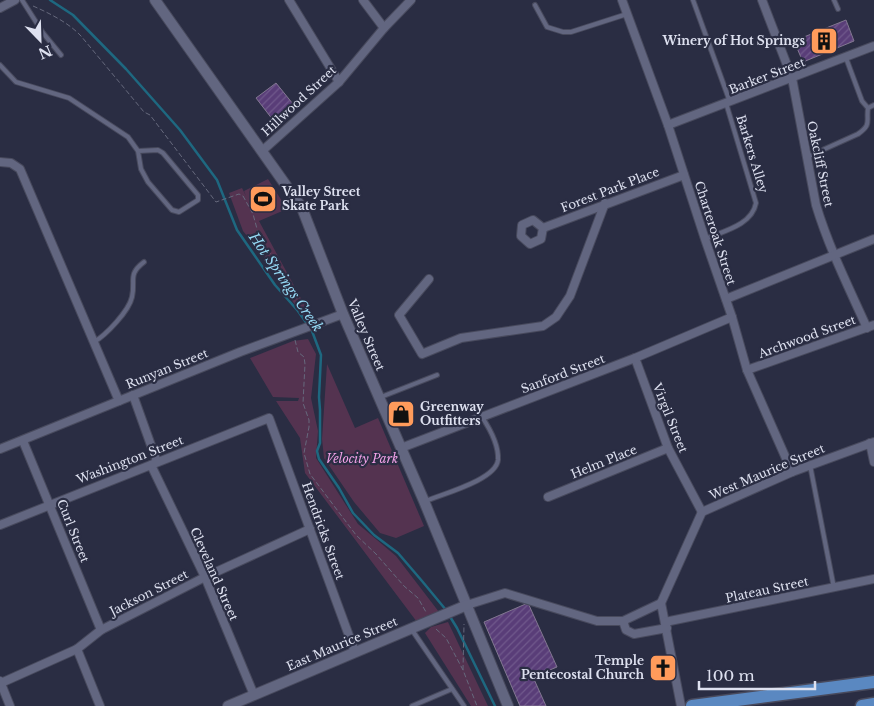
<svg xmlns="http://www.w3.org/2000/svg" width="874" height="706" font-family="'Libre Baskerville',serif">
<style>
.park{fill:#543350}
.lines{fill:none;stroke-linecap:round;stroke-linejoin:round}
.stream{stroke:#1e6880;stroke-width:2.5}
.building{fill:url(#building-hatch);stroke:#827791}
.service-casing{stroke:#484a5d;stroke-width:6}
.minor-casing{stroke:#484a5d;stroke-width:10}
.tertiary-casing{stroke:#484a5d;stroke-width:12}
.primary-casing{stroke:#484a5d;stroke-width:15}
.path{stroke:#66697d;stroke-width:1;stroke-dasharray:5 2.5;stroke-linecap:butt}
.service{stroke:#626680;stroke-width:4}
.minor{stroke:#626680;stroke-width:8}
.tertiary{stroke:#626680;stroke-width:10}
.primary{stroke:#5a88c1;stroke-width:12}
.labels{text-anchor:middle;stroke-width:4.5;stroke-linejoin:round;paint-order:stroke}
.poi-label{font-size:12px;font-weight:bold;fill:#dee1f0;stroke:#2a2d43;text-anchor:end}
.street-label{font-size:12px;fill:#dee1f0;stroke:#2a2d43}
.park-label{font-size:12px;font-style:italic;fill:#f1a1e7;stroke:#2a2d43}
.water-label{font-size:14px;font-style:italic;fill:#95d9f4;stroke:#2a2d43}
</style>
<defs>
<pattern id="building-hatch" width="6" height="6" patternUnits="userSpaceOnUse" patternTransform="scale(1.25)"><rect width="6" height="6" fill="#593d78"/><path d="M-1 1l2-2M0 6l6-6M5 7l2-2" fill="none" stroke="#70598c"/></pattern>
</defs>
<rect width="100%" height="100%" fill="#2a2d43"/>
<g class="park">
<path d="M268,179L287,209L259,221L311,317L304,319L264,257L243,231L229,193L242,188L246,196L244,191Z"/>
<path d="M308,339L316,354L311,398L318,431L316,458L358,524L396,556L439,612L417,622L305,473L300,438L276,401H298L299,398L273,397L250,358L293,341Z"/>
<path d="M327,364L355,428L378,418L424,526L396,538L380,533L354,502L324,458L322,439Z"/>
<path d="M448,622L488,706H471L425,633L431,627Z"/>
</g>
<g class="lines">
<g class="stream">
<path d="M50,0L73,15L126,69L180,130L217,180L237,230L275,285L298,311L312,331L321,355L319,397L320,410V443L317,451L319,459L339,488L353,513L374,535L398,553L422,581L446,610"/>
<path d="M449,615L457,628L495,706"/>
</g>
</g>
<g class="building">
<path d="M846,20L854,41L803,62L794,41Z"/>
<path d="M276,83L293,104L273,120L256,98Z"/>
<path d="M528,603L557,667L533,677L546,706H520L484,622Z"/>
</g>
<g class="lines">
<g class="service-casing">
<g id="service">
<path d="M22,0L43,33L61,55"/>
<path d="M693,0L730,102"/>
<path d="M834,0L838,9"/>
<path d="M535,5L547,27L563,32H571L627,14"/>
<path d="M846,58L862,101L868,108"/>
<path d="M0,65L16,82L69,98L128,137L138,151L141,169L148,182L172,210L179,212L198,200V195L163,153L158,150L138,151"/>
<path d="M807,157L858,134C872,124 866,122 868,108L874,105"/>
<path d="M705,239C724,231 752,225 756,203L726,103"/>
<path d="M94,342C106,335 129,311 132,297C136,280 127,275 144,262"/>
<path d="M381,397L437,375"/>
<path d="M810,465L834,588"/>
<path d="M426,501C442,494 496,480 498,460C499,445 490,429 482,417"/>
<path d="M412,630L464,706"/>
<path d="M412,706L452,689"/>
</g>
</g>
<g class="minor-casing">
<g id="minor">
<path d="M289,0L339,82"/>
<path d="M363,0L384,28"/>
<path d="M622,0L668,125L705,239L732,317L747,370L792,472"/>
<path d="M762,0L792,78L816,205C829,248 849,288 867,328"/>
<path d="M0,8L15,0"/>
<path d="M668,125L874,46"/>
<path d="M262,151L339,82L384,28L411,0"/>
<path d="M0,162L11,163L20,169L119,401"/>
<path d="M533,220L543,228L541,239L530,244L521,236L522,225Z"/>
<path d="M543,228L684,175"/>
<path d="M429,279L399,315L422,354L461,338L543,326L556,317L570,296L605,203"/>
<path d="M726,299L874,239"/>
<path d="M635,358L668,448L702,512"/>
<path d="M747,370L874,325"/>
<path d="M133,395L157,462"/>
<path d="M23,441L101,630"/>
<path d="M870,443L874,462"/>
<path d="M401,448L635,358L732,317"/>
<path d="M0,449L240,352L343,314"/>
<path d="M151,465L205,577L254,695"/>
<path d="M548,497L668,448"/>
<path d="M0,525L269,418L355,652"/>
<path d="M661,603L681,706"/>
<path d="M467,605L505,593L597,621H623L661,603L702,512L792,472L874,442"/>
<path d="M623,621L626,630L634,634L667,628"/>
<path d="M665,622L874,579"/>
<path d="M77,649L100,706"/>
<path d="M0,681L10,706"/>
<path d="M1,683L77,649L101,630L205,577L310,529"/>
</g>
</g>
<g class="tertiary-casing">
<g id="tertiary">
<path d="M155,0L302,208L343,314L424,501L508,706"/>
<path d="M228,706L467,605"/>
</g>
</g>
<g class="primary-casing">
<g id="primary">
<path d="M692,706L874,682"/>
<path d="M862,706L874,704"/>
</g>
</g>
<g class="path">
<path d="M33,6C49,13 69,23 81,36L144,112L150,115L216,202L239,194L243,196L253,214L260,240L273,257L282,276L309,317H311"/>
<path d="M295,340L298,352L304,357L305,364L303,403L309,420V427L304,453L310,474L356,535L376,554L404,586L418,598L426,612"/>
<path d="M436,629L446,638L463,670L477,706"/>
<path d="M463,670L464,624"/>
</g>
<use href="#service" class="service"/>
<use href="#minor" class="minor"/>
<use href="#tertiary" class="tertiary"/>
<use href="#primary" class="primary"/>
</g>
<defs>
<g id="building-square" transform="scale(1.4375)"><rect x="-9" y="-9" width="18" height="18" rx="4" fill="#ff9b5b" stroke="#2a2d43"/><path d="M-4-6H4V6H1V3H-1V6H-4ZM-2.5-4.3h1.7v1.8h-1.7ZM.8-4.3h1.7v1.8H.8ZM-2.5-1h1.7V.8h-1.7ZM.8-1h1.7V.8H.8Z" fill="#111"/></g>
<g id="stadium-square" transform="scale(1.4375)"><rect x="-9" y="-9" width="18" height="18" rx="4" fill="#ff9b5b" stroke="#2a2d43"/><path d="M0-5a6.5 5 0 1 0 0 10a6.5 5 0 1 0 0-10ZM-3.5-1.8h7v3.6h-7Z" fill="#111"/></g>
<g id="shop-square" transform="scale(1.4375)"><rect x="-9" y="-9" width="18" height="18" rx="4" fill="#ff9b5b" stroke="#2a2d43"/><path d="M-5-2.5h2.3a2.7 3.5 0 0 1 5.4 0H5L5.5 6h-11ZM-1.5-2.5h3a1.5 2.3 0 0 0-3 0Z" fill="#111"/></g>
<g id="church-square" transform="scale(1.4375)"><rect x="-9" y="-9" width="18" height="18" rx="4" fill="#ff9b5b" stroke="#2a2d43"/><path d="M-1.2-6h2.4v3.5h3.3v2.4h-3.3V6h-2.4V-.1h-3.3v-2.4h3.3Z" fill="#111"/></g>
</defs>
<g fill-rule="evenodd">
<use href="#building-square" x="824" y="41"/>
<use href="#stadium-square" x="263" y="199"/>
<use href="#shop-square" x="401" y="414"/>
<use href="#church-square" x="663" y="668"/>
</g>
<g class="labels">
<g class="poi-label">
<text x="805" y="45">Winery of Hot Springs</text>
<text x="282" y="196" text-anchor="start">Valley Street<tspan x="282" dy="14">Skate Park</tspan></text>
<text x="420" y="411" text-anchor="start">Greenway<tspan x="420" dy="14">Outfitters</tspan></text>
<text x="644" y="665">Temple<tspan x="644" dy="14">Pentecostal Church</tspan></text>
</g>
<g class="street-label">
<text transform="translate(767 76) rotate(-21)" y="4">Barker Street</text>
<text transform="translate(299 101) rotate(-43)" y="4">Hillwood Street</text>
<text transform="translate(752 154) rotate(73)" y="4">Barkers Alley</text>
<text transform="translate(820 164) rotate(78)" y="4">Oakcliff Street</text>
<text transform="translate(610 190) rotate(-21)" y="4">Forest Park Place</text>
<text transform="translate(715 233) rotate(72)" y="4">Charteroak Street</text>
<text transform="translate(366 335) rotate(67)" y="4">Valley Street</text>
<text transform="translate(807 337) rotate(-20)" y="4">Archwood Street</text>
<text transform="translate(167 369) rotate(-22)" y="4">Runyan Street</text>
<text transform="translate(563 374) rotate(-21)" y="4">Sanford Street</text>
<text transform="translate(670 418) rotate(68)" y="4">Virgil Street</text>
<text transform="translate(130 460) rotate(-21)" y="4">Washington Street</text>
<text transform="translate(604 462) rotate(-22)" y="4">Helm Place</text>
<text transform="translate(767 472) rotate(-23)" y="4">West Maurice Street</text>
<text transform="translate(73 531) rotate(68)" y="4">Curl Street</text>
<text transform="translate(323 531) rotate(70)" y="4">Hendricks Street</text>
<text transform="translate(214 574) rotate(66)" y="4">Cleveland Street</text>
<text transform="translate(767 590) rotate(-12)" y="4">Plateau Street</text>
<text transform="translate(149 593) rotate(-27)" y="4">Jackson Street</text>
<text transform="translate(342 644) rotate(-23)" y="4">East Maurice Street</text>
</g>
<g class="park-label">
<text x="362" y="463">Velocity Park</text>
</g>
<g class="water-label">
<text transform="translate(286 282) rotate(55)" y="5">Hot Springs Creek</text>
</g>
</g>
<g transform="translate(40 40) rotate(157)" stroke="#2a2d43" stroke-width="4" paint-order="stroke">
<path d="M0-4L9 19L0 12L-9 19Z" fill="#dee1f0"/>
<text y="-8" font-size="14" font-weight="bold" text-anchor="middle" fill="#dee1f0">N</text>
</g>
<path d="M699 681v8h116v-8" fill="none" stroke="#dee1f0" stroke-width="2.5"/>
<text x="706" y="681" font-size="15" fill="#dee1f0" stroke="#2a2d43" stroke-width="4" paint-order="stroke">100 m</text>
</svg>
